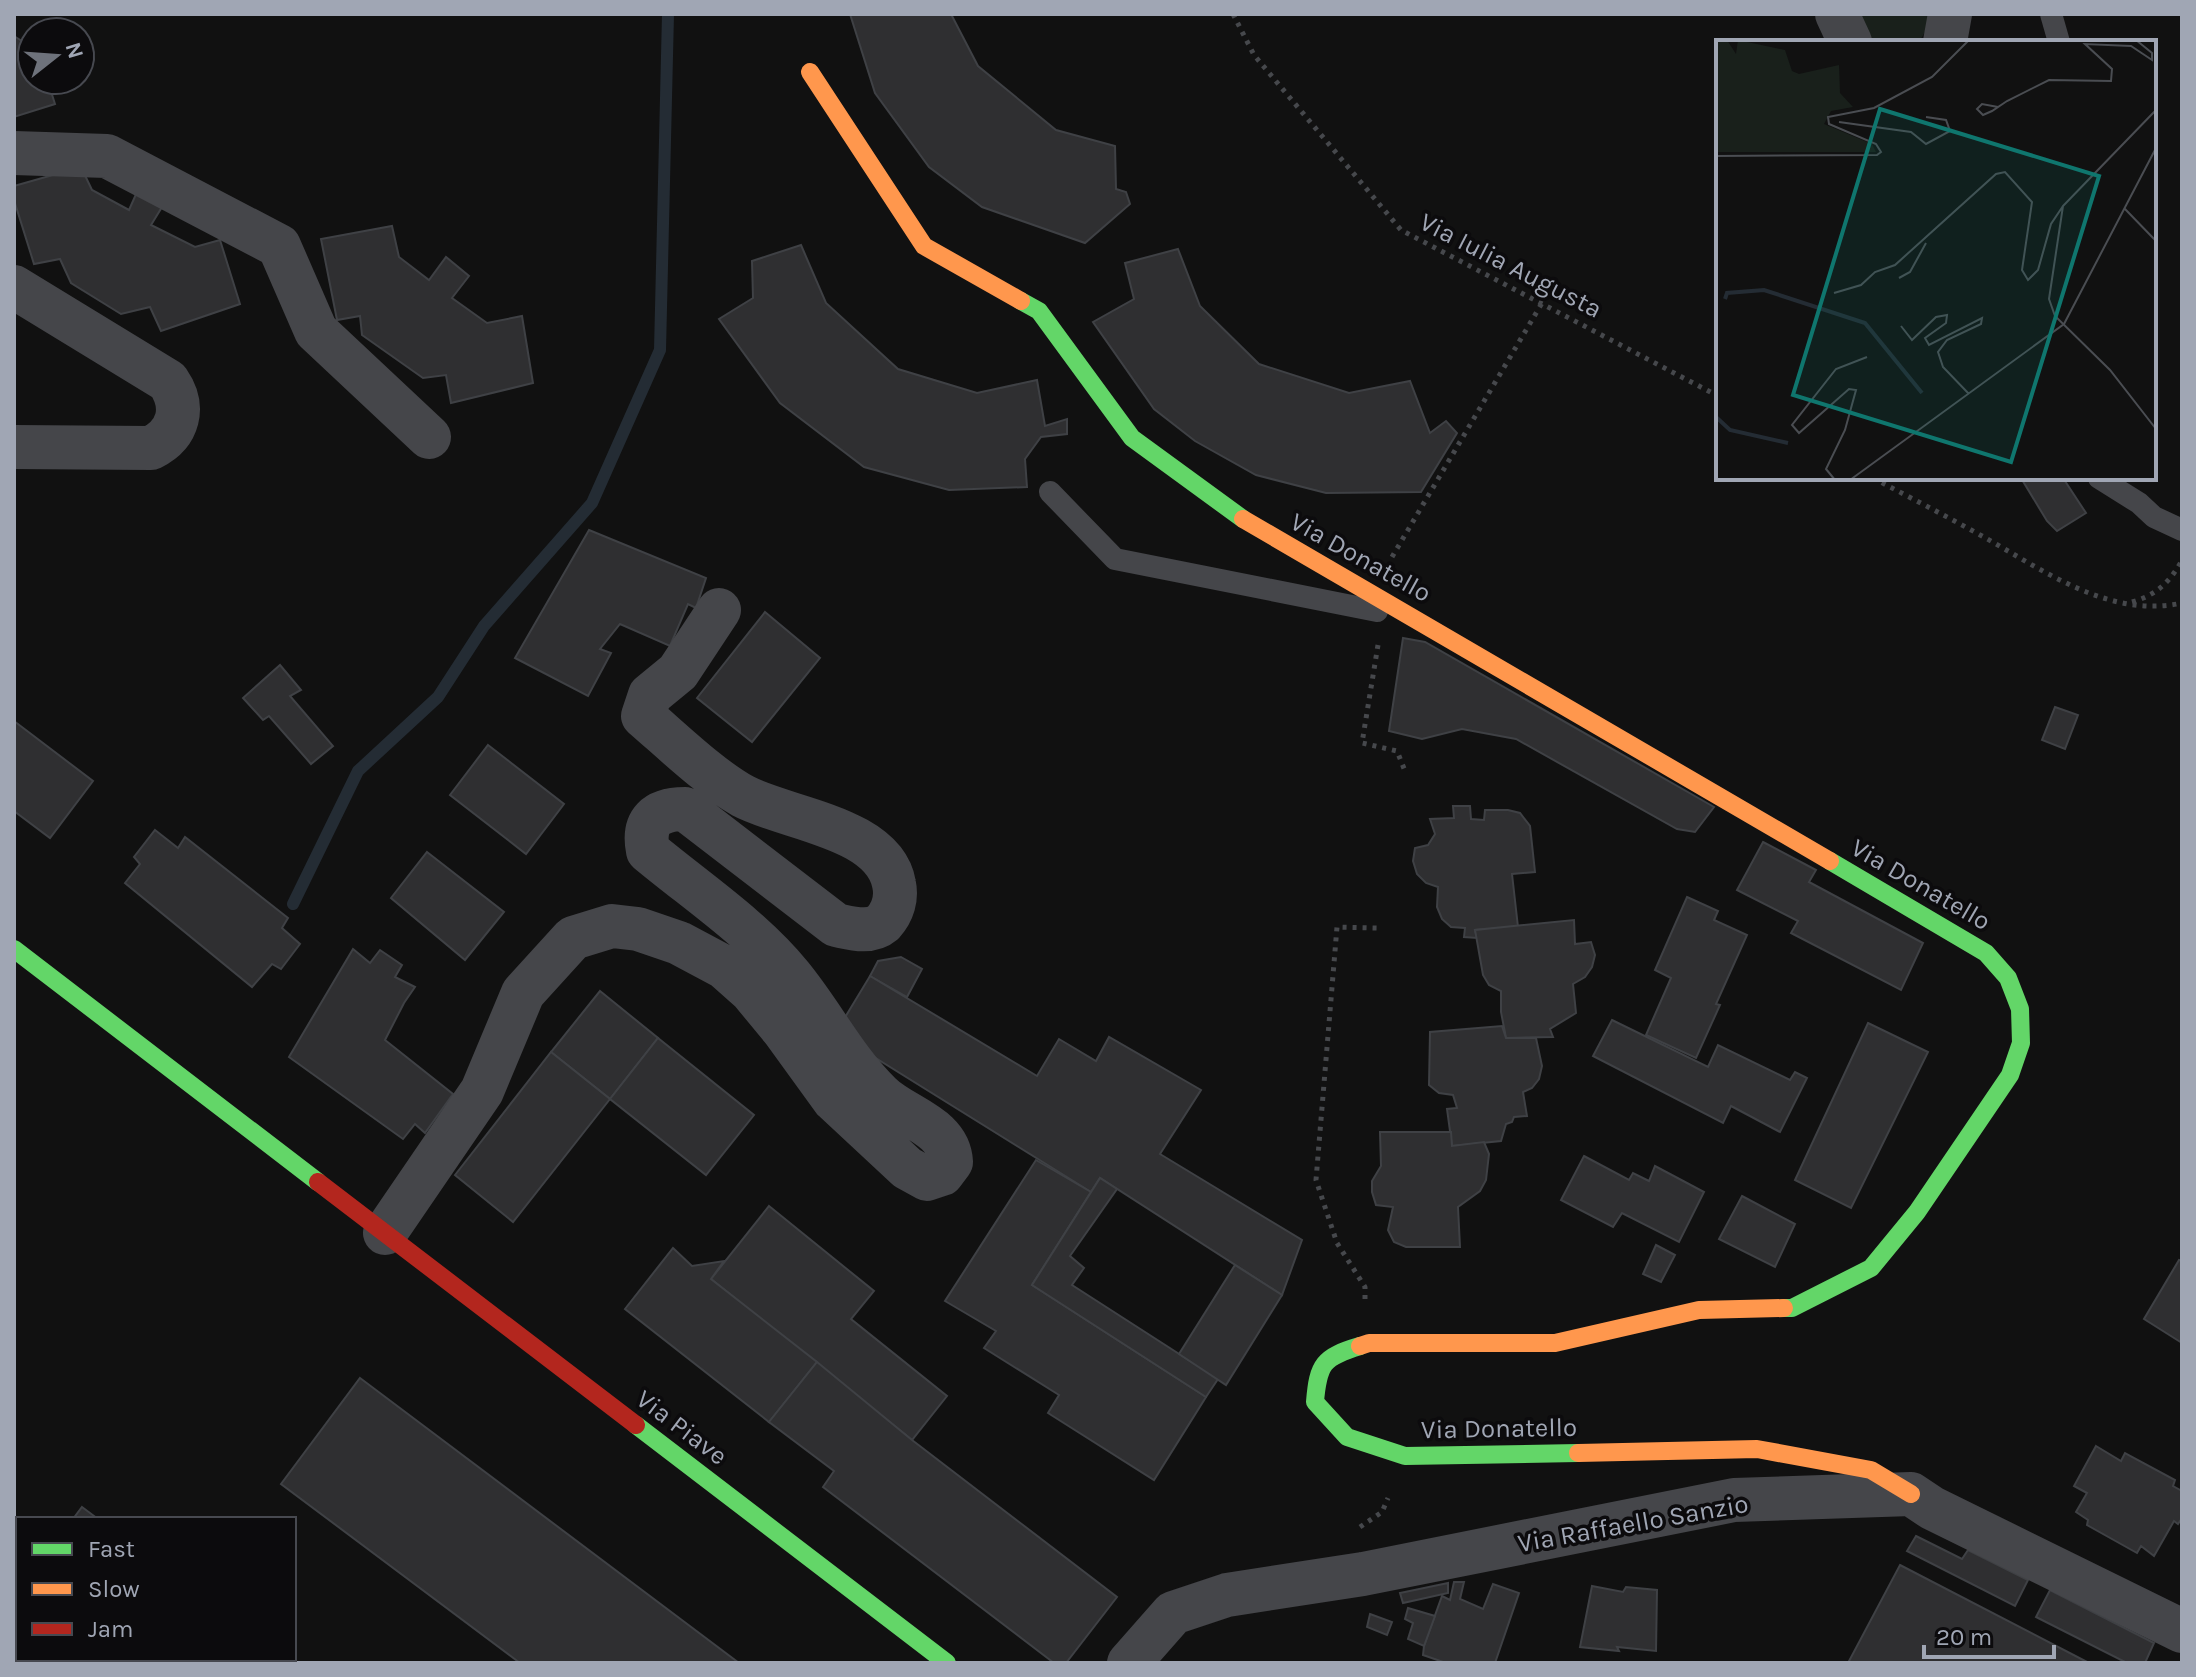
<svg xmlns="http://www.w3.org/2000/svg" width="2196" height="1677" font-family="Karla,sans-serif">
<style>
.green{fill:#19201b}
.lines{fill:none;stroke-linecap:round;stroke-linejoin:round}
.stream{stroke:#242c34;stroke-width:12}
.building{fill:#2f2f31;stroke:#3f4145;stroke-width:2}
.path{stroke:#46484c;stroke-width:5;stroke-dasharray:4 6;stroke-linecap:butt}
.lane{stroke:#45464a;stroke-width:22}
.street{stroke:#45464a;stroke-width:44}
.fast{stroke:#63d668;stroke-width:18}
.slow{stroke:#ff974d;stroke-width:18}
.jam{stroke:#b3261e;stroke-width:18}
.labels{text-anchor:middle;stroke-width:7;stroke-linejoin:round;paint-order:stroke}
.street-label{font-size:26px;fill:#a0a6b4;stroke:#0c0b0d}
.inset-river{fill:none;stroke:#242c34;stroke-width:4}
.inset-road{fill:none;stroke:#4a4d52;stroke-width:2}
.view{fill:#0f766e;fill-opacity:0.15;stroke:#0f766e;stroke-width:4}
.inset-edge{fill:none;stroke:#a0a6b4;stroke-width:4}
</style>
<rect width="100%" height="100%" fill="#111"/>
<path class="green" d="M1859,14H1933L1932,20L1919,42H1869Z"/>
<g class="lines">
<path class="stream" d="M293,904L358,771L438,697L484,626L592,503L660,350L668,14"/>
</g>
<g class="building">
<path d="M850,14H951L978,66L1056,130L1115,146L1116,189L1126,192L1130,204L1085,243L982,207L929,167L875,93Z"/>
<path d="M14,36L25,43L32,42V80H54L49,85L55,104L14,117Z"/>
<path d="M81,167L92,190L129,210L137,192L162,207L151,225L195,247L220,240L240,304L161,331L150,307L121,314L71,283L60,259L34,264L14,200V186Z"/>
<path d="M392,226L399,257L429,280L446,257L469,276L452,298L487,323L522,316L533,383L451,403L446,375L423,378L362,335L360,316L337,320L321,239Z"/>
<path d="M801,245L826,303L898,369L977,393L1037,380L1045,426L1067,419V434L1041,437L1025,459L1027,487L949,490L864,467L780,403L719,319L753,298L752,261Z"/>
<path d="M1178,249L1200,306L1259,364L1349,393L1410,381L1430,433L1446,421L1457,433L1421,492L1326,493L1256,475L1195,441L1154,409L1093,322L1134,299L1125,263Z"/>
<path d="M2021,478H2063L2086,513L2057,531L2047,521Z"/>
<path d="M589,530L706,578L696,608L688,604L670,646L620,624L600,649L611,653L588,696L515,658Z"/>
<path d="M765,612L820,658L752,742L697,698Z"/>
<path d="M1403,638L1425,642L1714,807L1695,832L1677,829L1516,739L1462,729L1422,739L1389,731Z"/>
<path d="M280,665L301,690L290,696L333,746L311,764L269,716L263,720L243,698Z"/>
<path d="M2055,707L2078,715L2065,749L2042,740Z"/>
<path d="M14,721L93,781L50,838L14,811Z"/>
<path d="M488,745L564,804L526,854L450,795Z"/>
<path d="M1453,806H1470L1471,819L1484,820L1485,810H1508L1520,813L1530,826L1535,872L1512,874L1518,927L1475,930L1477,938L1464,937L1465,928L1451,927L1442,919L1437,907L1438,887L1426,883L1417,874L1413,861L1415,848L1428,845L1435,834L1430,819L1454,818Z"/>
<path d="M155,830L178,848L185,837L288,918L282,928L300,944L281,969L272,964L252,987L125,883L140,864L134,857Z"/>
<path d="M1763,842L1816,870L1809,882L1923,943L1901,990L1791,933L1798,921L1737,890Z"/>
<path d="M427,852L504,912L465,960L391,898Z"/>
<path d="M1687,897L1718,911L1714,920L1747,935L1716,1004L1720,1005L1696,1058L1646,1035L1671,978L1655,970Z"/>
<path d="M1574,920L1575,944L1591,942L1595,955L1592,967L1585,977L1573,984L1576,1013L1550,1029L1553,1037L1506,1038L1501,1012V991L1489,985L1483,975L1475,930Z"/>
<path d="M353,949L370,963L380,950L402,965L395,977L415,987L404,1003L385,1040L453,1094L425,1133L415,1124L403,1139L289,1057Z"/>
<path d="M901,957L922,969L907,997L870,976L878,961Z"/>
<path d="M870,976L1037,1076L1059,1039L1096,1061L1109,1037L1201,1090L1160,1154L1302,1240L1282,1295L1100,1178L1091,1192L858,1047L841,1024Z"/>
<path d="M600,991L658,1038L610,1099L551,1052Z"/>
<path d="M1612,1020L1708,1067L1718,1045L1790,1080L1795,1072L1807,1078L1780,1132L1731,1106L1723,1123L1593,1056Z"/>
<path d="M1868,1023L1928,1052L1851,1208L1795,1180Z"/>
<path d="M1502,1026L1506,1038H1536L1542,1066L1539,1079L1532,1088L1523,1092L1527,1116L1514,1117L1512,1122L1506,1124L1501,1141L1452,1146L1447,1109L1457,1108L1453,1095L1439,1093L1429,1085L1430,1032Z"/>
<path d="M658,1038L754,1115L706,1175L610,1099Z"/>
<path d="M551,1052L610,1099L513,1222L455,1175Z"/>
<path d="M1380,1132H1451L1452,1146L1484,1142L1489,1154L1486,1180L1480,1191L1458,1207L1460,1247H1406L1394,1242L1388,1230L1393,1207L1376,1205L1372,1192V1181L1381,1166Z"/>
<path d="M1584,1156L1629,1180L1633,1173L1649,1181L1655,1166L1704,1192L1679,1242L1622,1213L1613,1227L1561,1200Z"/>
<path d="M1036,1160L1091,1192L1032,1285L1206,1397L1154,1480L1048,1413L1059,1395L984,1348L996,1331L945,1301Z"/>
<path d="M1100,1178L1117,1189L1070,1256L1084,1268L1072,1285L1218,1379L1206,1397L1032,1285Z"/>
<path d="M1742,1196L1795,1224L1775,1267L1719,1239Z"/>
<path d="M769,1206L874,1291L851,1319L947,1396L912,1440L711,1279Z"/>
<path d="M1656,1245L1675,1255L1661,1282L1643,1274Z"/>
<path d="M673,1248L692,1266L724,1261L711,1279L817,1362L769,1422L625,1309Z"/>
<path d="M2179,1260L2182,1261V1343L2144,1319Z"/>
<path d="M1235,1265L1282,1295L1226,1385L1179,1354Z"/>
<path d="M817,1362L912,1440L1117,1597L1066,1663H1054L823,1487L834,1471L769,1422Z"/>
<path d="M360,1378L739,1663H520L281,1484Z"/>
<path d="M2096,1446L2121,1461L2125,1453L2175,1480L2173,1486L2182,1491V1518L2178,1524L2174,1521L2154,1556L2141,1546L2137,1553L2087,1525L2088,1520L2076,1512L2087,1493L2074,1486Z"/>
<path d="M82,1507L98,1519H73Z"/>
<path d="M1916,1536L1962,1559L1968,1550L2028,1580L2015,1606L1907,1551Z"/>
<path d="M1900,1565L2089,1663H1848Z"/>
<path d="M1454,1582H1464L1460,1599L1483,1609L1493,1584L1519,1593L1495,1663H1446L1423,1655L1424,1646L1442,1596L1450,1600Z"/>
<path d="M1448,1583V1593L1403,1603L1400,1593Z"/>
<path d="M1592,1586L1623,1592L1626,1587L1657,1590L1656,1651L1617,1647L1619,1651L1580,1647Z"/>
<path d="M2050,1590L2154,1643L2145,1663H2127L2036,1617Z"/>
<path d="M18,1593V1659H107L104,1663H14V1598Z"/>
<path d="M1408,1608L1435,1616L1424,1646L1408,1639L1413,1623L1405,1619Z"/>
<path d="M1370,1614L1392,1622L1387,1635L1367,1627Z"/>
</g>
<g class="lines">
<g class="path">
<path d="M1233,14L1254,55L1401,230L1718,396"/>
<path d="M1873,478C1909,497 1946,516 1982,536C2043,570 2109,619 2182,603"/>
<path d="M1392,557L1542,303"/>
<path d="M2132,602C2156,595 2169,583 2181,562"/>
<path d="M1378,645L1362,743L1397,751L1405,771"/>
<path d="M1365,1299V1287L1337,1243L1316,1180L1337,927L1377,928"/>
<path d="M1360,1527L1382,1512L1388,1498"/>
</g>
<g class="lane">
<path d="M2051,14L2059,42"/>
<path d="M2099,478L2139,503L2154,517L2182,530"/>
<path d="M1050,492L1115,559L1377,611"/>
</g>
<g class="street">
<path d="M1837,14L1850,42"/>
<path d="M1945,42L1950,14"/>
<path d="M14,153L107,156L279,246L316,331L429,437"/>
<path d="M14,287L168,381C186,407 179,434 151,448L14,447"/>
<path d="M385,1233L482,1091L523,993L573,938L612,926L638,929L679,943L724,967L751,991L784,1031L834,1100L907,1168L927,1179L942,1174L951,1162C949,1125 903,1117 880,1094C844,1059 823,1015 791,976C752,928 696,891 648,851C642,821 656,809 685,809L836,925C851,928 870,934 883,923C893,912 897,898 894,884C884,827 786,819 743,796C709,777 672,741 643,716L650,695L678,672L719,610"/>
<path d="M1129,1663L1173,1613L1227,1595L1363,1574L1734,1500L1911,1494L1932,1508L2182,1631"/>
</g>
<g class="fast">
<path d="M1021,301L1039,311L1132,438L1243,519"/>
<path d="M14,949L318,1182"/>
<path d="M1784,1308H1792L1871,1268L1917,1212L2010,1075L2021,1043L2020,1009L2008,978L1986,953L1830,861"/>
<path d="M1360,1346C1323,1357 1318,1364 1315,1402L1347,1437L1405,1456L1578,1453"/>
<path d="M636,1425L947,1663"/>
</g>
<g class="slow">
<path d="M810,72L924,246L1021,301"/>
<path d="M1243,519L1830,861"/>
<path d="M1360,1346L1369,1343H1555L1699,1310L1784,1308"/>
<path d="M1578,1453L1757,1449L1871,1470L1911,1494"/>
</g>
<path class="jam" d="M318,1182L636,1425"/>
</g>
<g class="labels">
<g class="street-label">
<text transform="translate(1511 265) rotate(27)" y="9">Via Iulia Augusta</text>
<text transform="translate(1361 557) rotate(29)" y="9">Via Donatello</text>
<text transform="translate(1921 884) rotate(30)" y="9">Via Donatello</text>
<text transform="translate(682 1427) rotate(37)" y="9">Via Piave</text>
<text transform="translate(1499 1428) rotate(-1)" y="9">Via Donatello</text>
<text transform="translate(1633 1523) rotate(-10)" y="9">Via Raffaello Sanzio</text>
</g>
</g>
<g transform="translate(1716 40)">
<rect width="440" height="440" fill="#111"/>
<path d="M0,0H11L20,14L22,0L69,10L76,31L83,34L123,25L124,53L137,67L115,71L108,84L156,104L160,112H0Z" fill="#19201b"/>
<path class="inset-river" d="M9,259L11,253L48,250L149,283L206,353M0,377L14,390L72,403"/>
<path class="inset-road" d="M148,0H192M282,67L266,64L261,69L267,75L276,71L291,61L333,40L395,41L396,29L369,4L415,6L436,20V13L420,0M440,70L347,166L333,259L339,276L394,330L440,389M123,82L195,92L210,104L234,91L230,80L210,77M0,116L161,115L165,112L160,104L113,84L112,77L158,68L216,37L253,0M409,169L440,201M183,238L194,232L210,203M118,253L145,245L159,232L179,225L280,134L289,132L316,162L306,230L312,240L322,230L335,184L347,166M185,286L196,300L220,277L231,275L230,283L209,298L213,305L266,278L265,284L231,300L222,312L227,327L253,354M119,440L110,429L129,390L140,350L133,349L83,393L76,385L120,329L151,317M134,440L348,284L440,108"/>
<path class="view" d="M164,69L383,136L295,422L77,355Z"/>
<rect width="440" height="440" class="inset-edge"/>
</g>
<rect width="2196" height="1677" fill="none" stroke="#a0a6b4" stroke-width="32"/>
<rect x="16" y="1517" width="280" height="144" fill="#0c0b0d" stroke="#474950" stroke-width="2"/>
<rect x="32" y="1543" width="40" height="12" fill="#63d668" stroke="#474950" stroke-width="2"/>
<text x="88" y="1557" font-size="24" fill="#a0a6b4">Fast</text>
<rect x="32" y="1583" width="40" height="12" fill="#ff974d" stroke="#474950" stroke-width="2"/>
<text x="88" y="1597" font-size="24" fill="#a0a6b4">Slow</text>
<rect x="32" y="1623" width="40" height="12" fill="#b3261e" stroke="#474950" stroke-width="2"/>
<text x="88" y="1637" font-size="24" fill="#a0a6b4">Jam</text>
<g transform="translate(56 56) rotate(73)"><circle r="38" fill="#0c0b0d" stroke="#474950" stroke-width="2"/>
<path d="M0-6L14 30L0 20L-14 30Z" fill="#6e727b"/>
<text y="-12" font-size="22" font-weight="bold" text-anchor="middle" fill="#a0a6b4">N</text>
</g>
<path d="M1924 1645v12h130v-12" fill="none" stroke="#a0a6b4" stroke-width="4"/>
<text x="1936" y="1645" font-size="24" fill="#a0a6b4" stroke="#0c0b0d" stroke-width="6" paint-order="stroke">20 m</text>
</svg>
